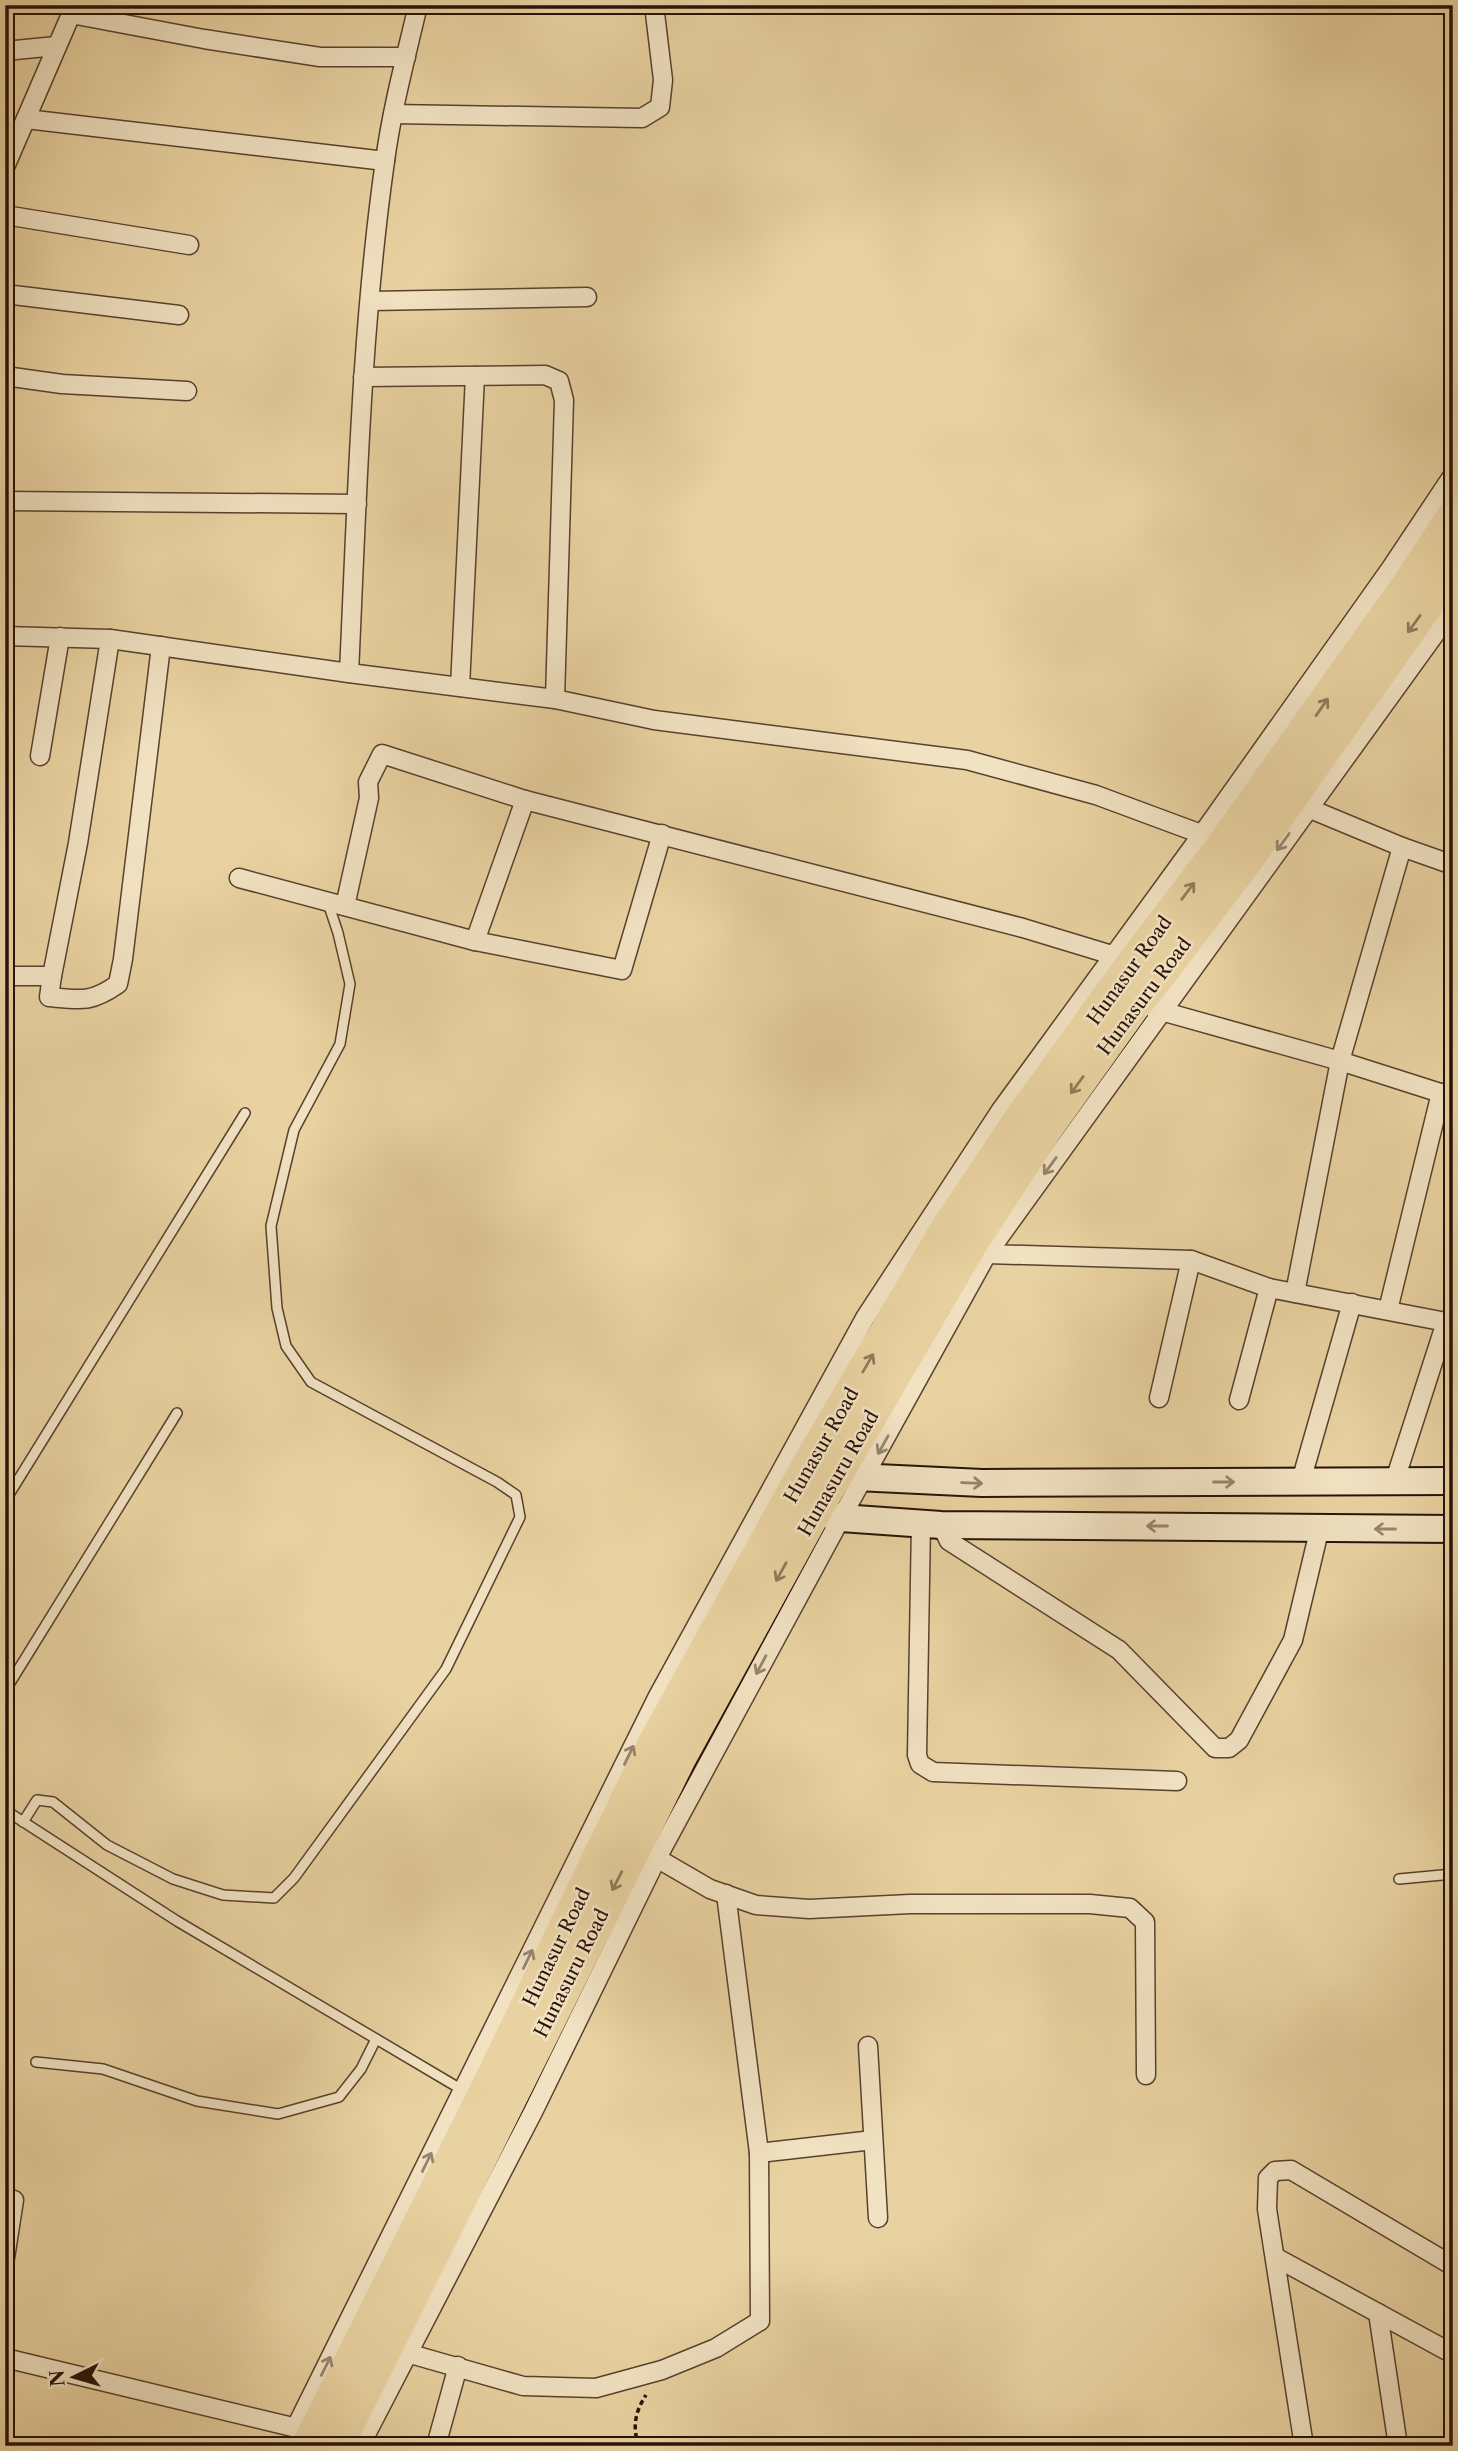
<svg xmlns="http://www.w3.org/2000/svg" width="1458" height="2451" font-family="'Libre Caslon Text',serif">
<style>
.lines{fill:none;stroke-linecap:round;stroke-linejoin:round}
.lane-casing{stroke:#58412e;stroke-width:12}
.street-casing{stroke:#58412e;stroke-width:21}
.secondary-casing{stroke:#281108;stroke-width:30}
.highway-casing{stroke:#281108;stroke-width:37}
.path{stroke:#281108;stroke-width:3.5;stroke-dasharray:5 3.5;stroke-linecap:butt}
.lane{stroke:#f1e2c2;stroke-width:9}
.street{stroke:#f1e2c2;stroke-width:18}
.secondary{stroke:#f1e2c2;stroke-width:26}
.highway{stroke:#e9d2a1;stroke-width:33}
.oneway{stroke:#927b5c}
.oneway2{stroke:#97846e}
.labels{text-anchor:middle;stroke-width:5;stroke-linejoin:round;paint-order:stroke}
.street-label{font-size:19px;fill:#281108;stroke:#f1e2c2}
</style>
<rect width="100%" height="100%" fill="#e9d2a1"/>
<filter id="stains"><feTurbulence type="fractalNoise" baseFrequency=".00286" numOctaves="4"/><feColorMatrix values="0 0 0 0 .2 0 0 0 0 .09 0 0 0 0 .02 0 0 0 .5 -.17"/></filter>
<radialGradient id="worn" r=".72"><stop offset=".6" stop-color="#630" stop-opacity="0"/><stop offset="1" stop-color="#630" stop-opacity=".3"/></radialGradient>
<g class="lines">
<g class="lane-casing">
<g id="lane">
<path d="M5,1501L245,1113"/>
<path d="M5,1691L177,1413"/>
<path d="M5,1810L177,1921L464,2091"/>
<path d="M23,1822L37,1800L53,1802L107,1845L173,1879L223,1895L274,1898L294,1878L446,1669L520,1517L516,1495L497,1482L311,1382L286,1346L277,1308L271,1226L294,1130L340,1044L350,984L338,933L328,903"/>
<path d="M1399,1879L1453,1874"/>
<path d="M36,2062L103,2069L197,2101L278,2114L339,2097L361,2069L376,2039"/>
</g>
</g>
<g class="street-casing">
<g id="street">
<path d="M71,14L204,39L320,57H406"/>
<path d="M5,51L56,46"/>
<path d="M393,114L642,118L660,107L663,80L654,5"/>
<path d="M26,119L385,161"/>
<path d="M5,167L75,5"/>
<path d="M5,215L189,245"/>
<path d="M5,294L179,315"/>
<path d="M371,301L587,297"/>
<path d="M5,376L62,384L187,391"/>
<path d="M363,377L545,375L559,381L564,400L555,699"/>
<path d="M5,501L357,504"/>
<path d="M5,636L110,639L349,673L555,699L654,720L967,760L1096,795L1212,838"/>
<path d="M110,639L78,843L52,976L49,997C81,1000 91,1003 118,984L123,959L161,646"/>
<path d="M349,673C357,502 361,330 385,161C392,108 406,57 418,5"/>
<path d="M460,687L475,376"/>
<path d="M40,756L60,637"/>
<path d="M1402,847L1453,865"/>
<path d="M239,878L475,941L622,970L662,834"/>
<path d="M345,906L369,798L368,782L382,754L525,800L1023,928L1112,955L1122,961"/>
<path d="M475,941L525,800"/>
<path d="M5,976H52"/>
<path d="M1154,1009L1340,1061L1453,1097"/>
<path d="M980,1249L987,1254L1191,1260L1269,1288L1446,1322L1394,1483"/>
<path d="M1295,1293L1340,1061L1402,847L1308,808L1300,802"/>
<path d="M1388,1310L1441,1093"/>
<path d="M1159,1398L1191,1260"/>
<path d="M1239,1400L1269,1288"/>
<path d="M1301,1481L1352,1303"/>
<path d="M921,1523L917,1755L920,1764L933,1772L1177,1781"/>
<path d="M941,1525L949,1541L1119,1650L1215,1748H1229L1239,1740L1293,1640L1320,1527"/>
<path d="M648,1853L710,1889L756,1905L809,1909L910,1904H1090L1130,1908L1145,1922L1146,2075"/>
<path d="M868,2046L878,2218"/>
<path d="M759,2153L873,2140"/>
<path d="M1275,2257L1453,2354"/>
<path d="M5,2258L14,2200"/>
<path d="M1378,2313L1398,2446"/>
<path d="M407,2353L523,2386L596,2388L662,2370L716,2348L760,2321L759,2153L726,1894"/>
<path d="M5,2358L305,2430"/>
<path d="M296,2427L658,1696L865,1318L1001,1110L1203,833L1391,568L1453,475"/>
<path d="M360,2446L533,2112L657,1858L841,1518L987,1254L1453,609"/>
<path d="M436,2446L458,2366"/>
<path d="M1304,2446L1267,2209L1268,2178L1275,2171L1291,2170L1453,2266"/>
</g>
</g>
<g class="secondary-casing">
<g id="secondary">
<path d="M820,1468L835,1476L982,1483L1453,1481"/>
<path d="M802,1500L815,1511L841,1518L941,1525L1453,1529"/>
</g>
</g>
<g class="highway-casing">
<g id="highway">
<path d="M308,2446L481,2101L654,1744L810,1462L948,1227L1024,1114L1131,966L1224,844L1408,585L1453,517"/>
<path d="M337,2446L680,1757L815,1511L972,1242L1045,1130L1135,1004L1157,978L1248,858L1453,568"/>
</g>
</g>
<path class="path" d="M639,2446C632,2427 635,2412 646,2395"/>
<use href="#lane" class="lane"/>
<use href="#street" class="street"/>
<use href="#secondary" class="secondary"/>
<use href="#highway" class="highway"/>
</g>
<defs><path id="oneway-shaft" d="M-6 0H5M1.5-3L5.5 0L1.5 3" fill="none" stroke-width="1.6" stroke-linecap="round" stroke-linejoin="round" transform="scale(1.75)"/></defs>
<g class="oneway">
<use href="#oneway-shaft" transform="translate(1414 624) rotate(126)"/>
<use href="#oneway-shaft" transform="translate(1322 707) rotate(-55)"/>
<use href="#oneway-shaft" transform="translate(1188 891) rotate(-53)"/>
<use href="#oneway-shaft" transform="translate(1077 1085) rotate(126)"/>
<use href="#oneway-shaft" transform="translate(868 1363) rotate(-60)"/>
<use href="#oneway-shaft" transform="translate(781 1572) rotate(119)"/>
<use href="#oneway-shaft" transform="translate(617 1881) rotate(117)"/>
</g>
<g class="oneway2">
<use href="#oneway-shaft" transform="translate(1283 842) rotate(126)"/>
<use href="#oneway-shaft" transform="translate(1050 1166) rotate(126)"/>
<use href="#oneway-shaft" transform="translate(883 1445) rotate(119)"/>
<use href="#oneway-shaft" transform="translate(1224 1482)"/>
<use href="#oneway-shaft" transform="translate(972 1483) rotate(2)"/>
<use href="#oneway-shaft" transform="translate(1157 1526) rotate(-180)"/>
<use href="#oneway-shaft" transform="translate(1385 1529) rotate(-180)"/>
<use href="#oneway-shaft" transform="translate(761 1665) rotate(118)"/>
<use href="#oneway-shaft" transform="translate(629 1755) rotate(-64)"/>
<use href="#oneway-shaft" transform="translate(528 1959) rotate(-64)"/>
<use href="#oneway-shaft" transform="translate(427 2162) rotate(-64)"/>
<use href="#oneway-shaft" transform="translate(326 2366) rotate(-64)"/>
</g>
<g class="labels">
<g class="street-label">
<text transform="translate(1129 970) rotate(-54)" y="7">Hunasur Road</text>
<text transform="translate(1144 996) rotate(-53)" y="7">Hunasuru Road</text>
<text transform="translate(821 1445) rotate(-60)" y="7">Hunasur Road</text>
<text transform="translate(838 1473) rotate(-60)" y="7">Hunasuru Road</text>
<text transform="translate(556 1947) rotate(-64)" y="7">Hunasur Road</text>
<text transform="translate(571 1973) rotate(-63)" y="7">Hunasuru Road</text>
</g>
</g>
<rect width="1458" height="2451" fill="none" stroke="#e9d2a1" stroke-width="28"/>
<rect x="7" y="7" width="1444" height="2437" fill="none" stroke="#281108" stroke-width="3.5"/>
<rect x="14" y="14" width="1430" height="2423" fill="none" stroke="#281108" stroke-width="2"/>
<g transform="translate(74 2377) rotate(265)" stroke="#f1e2c2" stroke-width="5" paint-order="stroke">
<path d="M0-5L12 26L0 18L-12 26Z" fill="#281108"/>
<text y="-10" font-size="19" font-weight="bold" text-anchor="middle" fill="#281108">N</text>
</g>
<rect width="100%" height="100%" filter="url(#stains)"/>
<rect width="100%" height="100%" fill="url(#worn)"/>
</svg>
